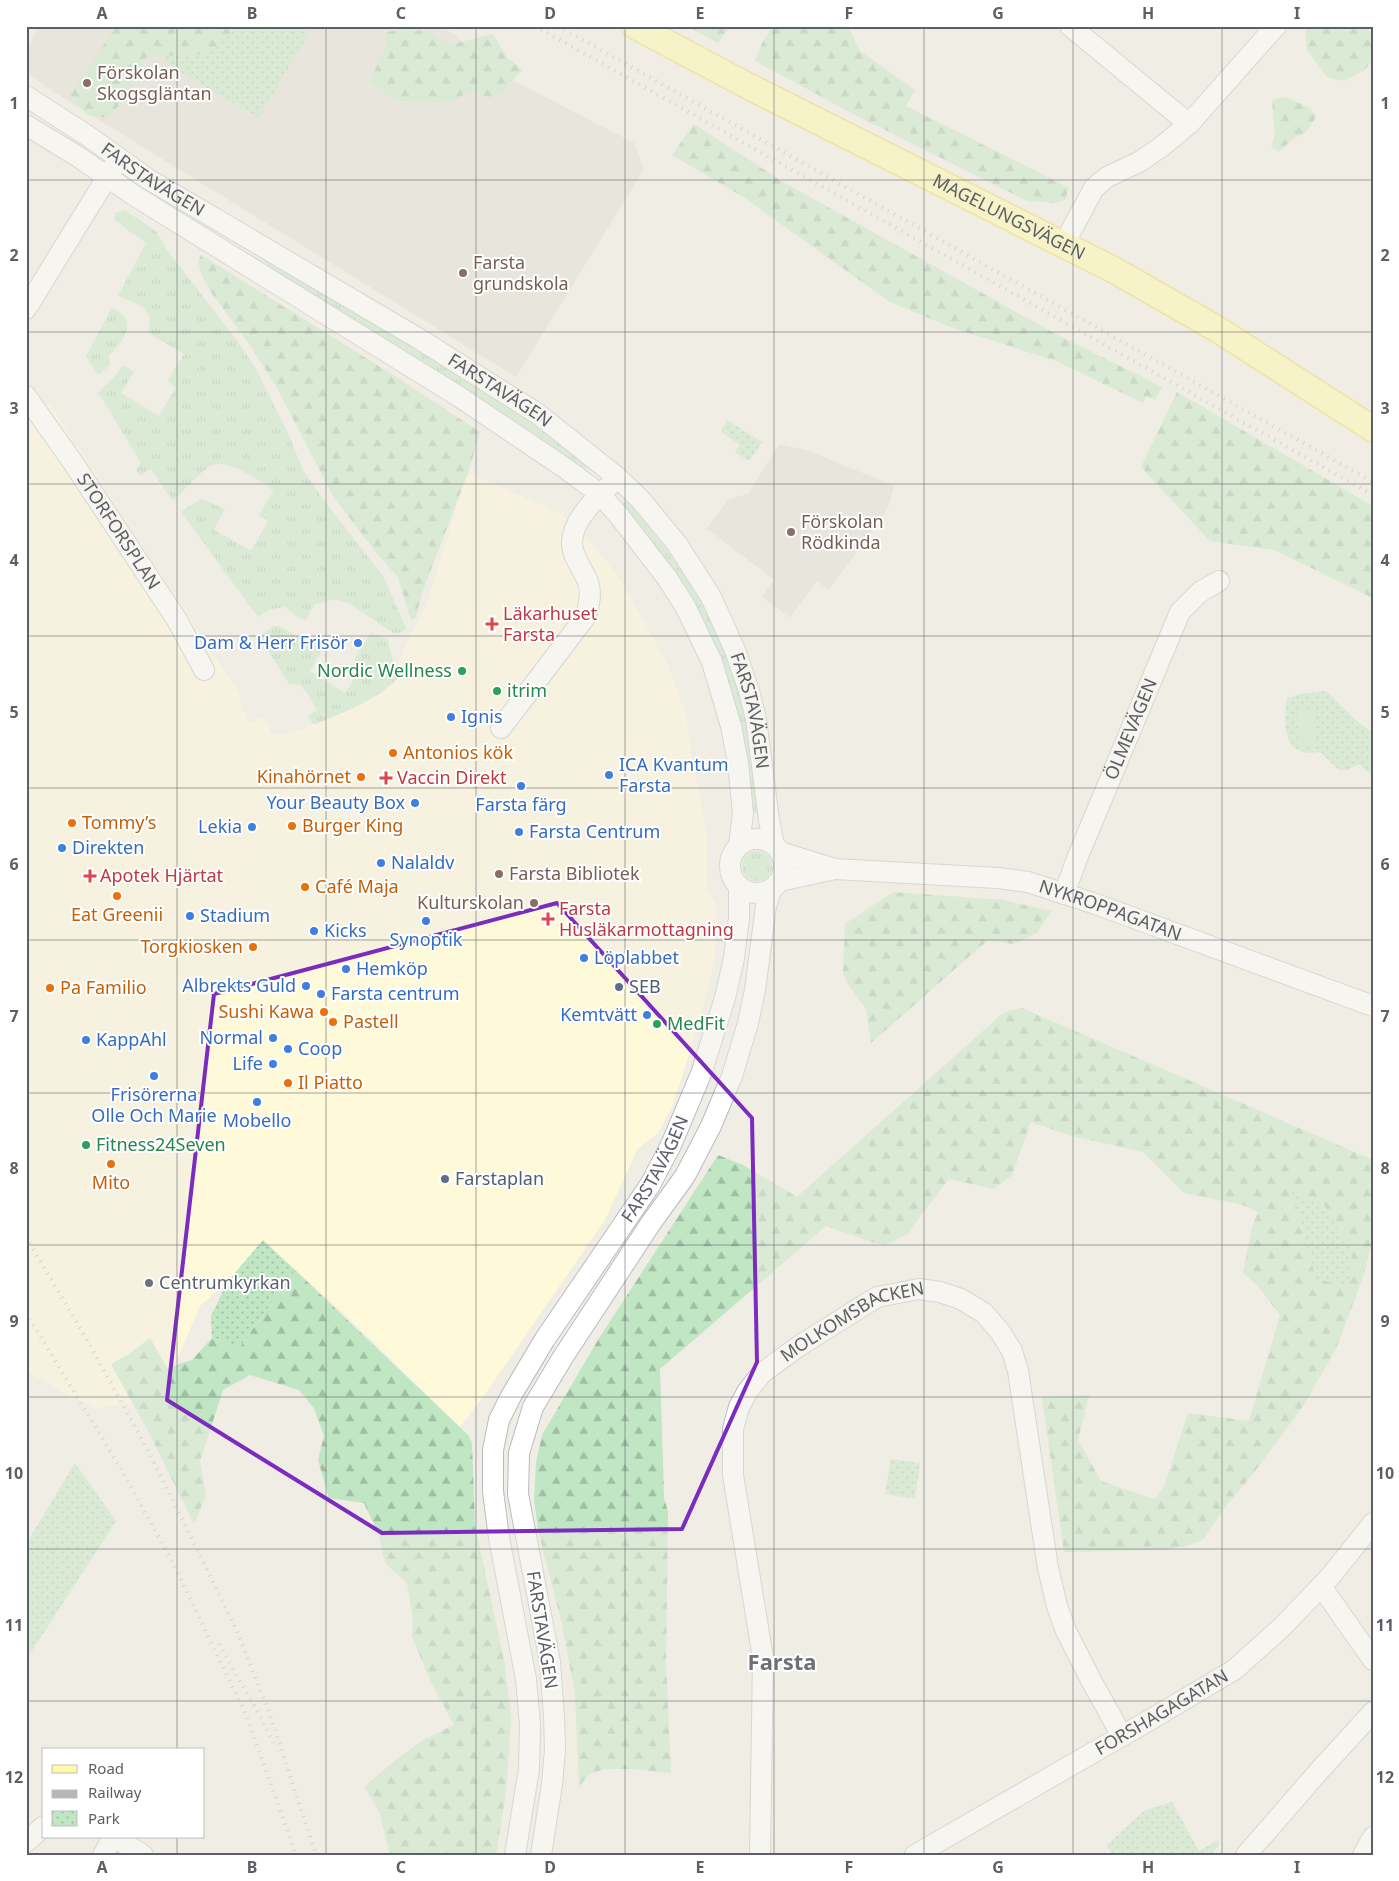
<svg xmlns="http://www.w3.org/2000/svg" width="1399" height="1881" font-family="'Noto Sans',sans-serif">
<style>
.commercial{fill:#fef9d9}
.education{fill:#dfddd2}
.grass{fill:url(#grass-tufts)}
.forest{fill:url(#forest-firs)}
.park{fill:url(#park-dots)}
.pitch{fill:#c0e6c4}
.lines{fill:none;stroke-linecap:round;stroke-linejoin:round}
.minor-casing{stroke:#b9bbc0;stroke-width:22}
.major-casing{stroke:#f3d859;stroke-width:28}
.minor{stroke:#fff;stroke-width:20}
.major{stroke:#fffaa8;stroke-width:25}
.rail{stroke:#b5b6b6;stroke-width:4;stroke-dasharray:1 6;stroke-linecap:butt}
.marked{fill:none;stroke:#7b2cbf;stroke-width:4;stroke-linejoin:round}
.grid{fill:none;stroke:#5c5f65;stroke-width:1;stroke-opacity:0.55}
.education-dot{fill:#8d6e63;stroke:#fff;stroke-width:2}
.health-dot{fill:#e0444e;stroke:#fff;stroke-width:2}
.shop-dot{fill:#3f7fe0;stroke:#fff;stroke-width:2}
.leisure-dot{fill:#2e9e5b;stroke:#fff;stroke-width:2}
.food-dot{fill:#e8710a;stroke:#fff;stroke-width:2}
.service-dot{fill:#5c6f8a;stroke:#fff;stroke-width:2}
.worship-dot{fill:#6b7280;stroke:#fff;stroke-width:2}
.labels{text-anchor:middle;stroke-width:4;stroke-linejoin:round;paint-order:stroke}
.education-label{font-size:18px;fill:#785e54;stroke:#fff;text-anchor:start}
.street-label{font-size:18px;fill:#5c5f65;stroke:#fff}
.health-label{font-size:18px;fill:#be3a42;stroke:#fff;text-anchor:start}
.shop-label{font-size:18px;fill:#366cbe;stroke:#fff;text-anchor:start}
.leisure-label{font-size:18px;fill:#27864d;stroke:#fff;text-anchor:start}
.food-label{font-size:18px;fill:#c56008;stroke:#fff;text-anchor:start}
.service-label{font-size:18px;fill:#4e5e75;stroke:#fff;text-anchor:start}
.worship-label{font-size:18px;fill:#5b616d;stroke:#fff;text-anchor:start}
.district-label{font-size:22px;font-weight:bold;fill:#6d7177;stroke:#fff}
.neatline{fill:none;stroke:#5c5f65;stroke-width:2}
.grid-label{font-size:16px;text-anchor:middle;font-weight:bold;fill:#5c5f65}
</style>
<defs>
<pattern id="grass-tufts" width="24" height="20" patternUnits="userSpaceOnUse" patternTransform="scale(1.25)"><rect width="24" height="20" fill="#c0e6c4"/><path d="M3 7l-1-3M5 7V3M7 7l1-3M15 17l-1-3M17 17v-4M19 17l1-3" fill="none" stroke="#9fbea3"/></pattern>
<pattern id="forest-firs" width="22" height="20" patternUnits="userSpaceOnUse" patternTransform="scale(1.25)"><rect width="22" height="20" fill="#c0e6c4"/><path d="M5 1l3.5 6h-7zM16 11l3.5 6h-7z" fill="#9fbea3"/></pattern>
<pattern id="park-dots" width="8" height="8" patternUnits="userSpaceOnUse" patternTransform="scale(1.25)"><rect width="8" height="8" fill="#c0e6c4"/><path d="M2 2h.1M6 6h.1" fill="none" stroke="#9fbea3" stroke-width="1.8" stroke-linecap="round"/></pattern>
</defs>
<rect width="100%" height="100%" fill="#efede4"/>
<path class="commercial" d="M49,403L239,693L242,707L249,723L263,717L273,735L292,733L354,707L383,692L428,601L467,472L562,514L596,548L621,580L669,667L686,715L693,761L707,835V888L716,905L715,957L707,992L689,1055L672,1107L658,1133L638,1148L605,1220L488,1390L460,1427L341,1311L263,1241L228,1281L200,1306L179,1355L146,1402L96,1408L63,1392L26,1371V424Z"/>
<g class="education">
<path d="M39,26H440L456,35L481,64L634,143L644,169L516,377L52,91L29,74L26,50Z"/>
<path d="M779,444L809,451L894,486L888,508L829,590L817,581L790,618L762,597L774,580L713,533L706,529L728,500L749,493Z"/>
</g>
<g class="grass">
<path d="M124,210L156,231L167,250L238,342L256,369L287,431L303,470L326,503L383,576L406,628L403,632L394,633L348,603L335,599L314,605L306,620L299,618L285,607L271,609L258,617L181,512L201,499L225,509L214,530L251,551L268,521L259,515L274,490C259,481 227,457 210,466C199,473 183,492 173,501L151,469L140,476L136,470L141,463L102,398L97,394L115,376L123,365L134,372L121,393L159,416L176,388L168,380L184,354L148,333L150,317L142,306L118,296L146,243L115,220V213Z"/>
<path d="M258,256C294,275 329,296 364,316C440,361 515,409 587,460L588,468L579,469L535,434L287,281Z"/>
<path d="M112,308C140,319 123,342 109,356L110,365L98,375L86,356Z"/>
<path d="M628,501C660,541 694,582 716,629C729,654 741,694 747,722C754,751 755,783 759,812L751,814L736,718L620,504Z"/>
<path d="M274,626H279L322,650L310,671L345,693L363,666L354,660L371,633L388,640L397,679C373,702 346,711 316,724L312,723L308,716L317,710L308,694L300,685L289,684L259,636Z"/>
<circle cx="757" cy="866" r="15"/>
</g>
<g class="forest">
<path d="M116,26H232L235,29C229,35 223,44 216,49C195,63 169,51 146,58L123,101L107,118L88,115L70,95Z"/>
<path d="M687,26H730L718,43Z"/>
<path d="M773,26H848L860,51L915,90L906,106L1069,188L1065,200L1055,203L1027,201L859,117L755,61L762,43Z"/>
<path d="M1305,26H1367C1372,35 1373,39 1373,49C1373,70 1360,72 1344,81L1327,77L1307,50Z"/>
<path d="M398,30L428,31L448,45L493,34L506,56L522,70L501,93L489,98L473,90L450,102L399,101L369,83L386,45L387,32Z"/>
<path d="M1285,97L1310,108L1316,117L1306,132L1293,139L1279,152L1271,147L1275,135L1272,100Z"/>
<path d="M694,124L785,183L1052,332L1162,387L1155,400L1146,396L1143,403L1056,361L950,327L890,302L745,198L672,155Z"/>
<path d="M201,255L390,373L480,432L468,473L422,593L416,617L411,621L398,577L378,555L333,496L275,384L247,341L211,292L202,276L198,261Z"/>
<path d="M1177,392L1373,506V598L1274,550L1210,541L1141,467Z"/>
<path d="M893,892L1003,900L1051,911L1037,933L1013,944L988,940L871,1043L866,1009L850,987L843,974L845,924Z"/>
<path d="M1022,1008L1373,1160V1240L1363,1277L1336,1349L1303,1406L1256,1470L1223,1510L1204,1539L1190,1545L1165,1550L1064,1552L1042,1397L1089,1395L1078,1440L1101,1481L1154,1499L1164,1487L1188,1413L1249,1421L1280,1315L1257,1285L1243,1273L1252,1228L1258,1212L1243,1205L1184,1193L1143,1152L1068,1135L1031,1122L1012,1175L994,1189L949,1179L921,1215L909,1233L884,1246L826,1226L660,1369L664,1497L668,1512L666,1664L671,1773C649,1772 608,1763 589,1775C585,1778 582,1784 579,1787L575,1694L562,1624L539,1535L534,1500L536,1463L542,1435L598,1340L718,1155L743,1165L797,1197L1003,1013Z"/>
<path d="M295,1270L469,1436L472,1443L475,1525L504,1661L511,1717L506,1791L496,1855H390L379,1811L364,1787L398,1758L425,1739L454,1725L431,1682L412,1637L413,1620L407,1583L385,1563L379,1535L364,1503L329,1498L318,1460L324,1436L314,1408L299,1390L250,1375L223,1390L200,1461L206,1496L194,1524L149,1433L111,1364L129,1354L150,1338L167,1368L192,1360L212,1338L240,1347Z"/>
</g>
<g class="park">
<path d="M232,26H313L259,118L175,69L156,55L192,57L215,49L235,29Z"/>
<path d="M727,420L762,442L749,461L735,452L740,445L721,431Z"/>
<path d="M1326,691L1357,721L1373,733V774H1370L1359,764L1347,770H1339L1320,752L1306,753L1292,747C1284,731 1284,716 1287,698L1300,694Z"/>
<path d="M1292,1191L1325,1206L1352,1253L1349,1286L1316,1279Z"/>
<path d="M263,1240L295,1270L240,1347L212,1338L211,1316L228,1281Z"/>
<path d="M891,1459L920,1463L915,1499L885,1494Z"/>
<path d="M75,1463L116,1521L26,1660V1544Z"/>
<path d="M1172,1802L1199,1851L1218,1840L1220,1844L1211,1855H1112L1107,1845L1145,1810Z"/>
</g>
<path class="pitch" d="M1314,709L1316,744L1299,745L1297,710Z"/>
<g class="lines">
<g class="minor-casing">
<g id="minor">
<path d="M1070,26L1189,124"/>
<path id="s1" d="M26,96L88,136L148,179L421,340L538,414L617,477L640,499L677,544L711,597L735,650L749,691L756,719L769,820L774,845"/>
<path d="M26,125L77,156L135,196L458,396L565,468L600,494L620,517L667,578L685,606L712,662L731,726L738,763L743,813L739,845"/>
<path d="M1064,244L1094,188L1107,177L1139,162L1161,147L1189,124L1276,26"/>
<path d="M26,309L114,166"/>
<path id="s2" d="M26,396L74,464L177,620L204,670"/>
<path d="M501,728L586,616C589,605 592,593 588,582C583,569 572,557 572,543C572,521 594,500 609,486"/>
<circle cx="757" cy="866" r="27"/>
<path id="s3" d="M780,852L835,869L998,878L1028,882L1093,903L1373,1006"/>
<path d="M780,881L835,869"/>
<path id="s4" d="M1064,894L1078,856L1180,612L1200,592L1219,581"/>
<path d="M1321,1586L1373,1660"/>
<path d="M114,1837L143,1855"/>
<path d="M26,1842L44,1826"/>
<path d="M103,1855L113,1837"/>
<path id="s5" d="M515,1855L529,1769L530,1725L526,1679L499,1538L493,1491V1450L499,1420L511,1396L545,1339L650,1185L671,1145L701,1074L725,998L734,958L739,918V887"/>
<path d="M541,1855L552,1784L555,1750L554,1716L550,1662L518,1494L519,1453L533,1407L563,1357L651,1223L685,1176L711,1126L732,1076L748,1023L755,990L766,906L771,890"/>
<path id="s6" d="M760,1855L763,1658L733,1475V1429L739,1407L747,1392L762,1373L799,1346L877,1297L919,1289L940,1292L961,1299L984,1313L1001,1333L1012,1351L1018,1371L1048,1568L1057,1606L1066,1631L1092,1682L1122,1736"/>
<path id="s7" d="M915,1855L1148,1721L1234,1670L1282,1627L1330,1577L1373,1523"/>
<path d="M1246,1855L1320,1770L1373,1712"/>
<path d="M1363,1855L1373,1837"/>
</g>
</g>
<g class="major-casing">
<g id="major">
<path id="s8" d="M635,26L748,86L1114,270L1217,329L1373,429"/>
</g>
</g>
<use href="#minor" class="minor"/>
<use href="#major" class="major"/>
<g class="rail">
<path d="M535,26L1373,495"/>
<path d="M558,26L1373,482"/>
<path d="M26,1237L86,1338L150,1454L237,1631L270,1715L316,1855"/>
<path d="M26,1313L124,1474L174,1565L247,1717L296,1855"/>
<path d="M219,1644L259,1714L274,1744"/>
</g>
</g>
<path d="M0 0H1399V1881H0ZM557,903L752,1118L757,1362L682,1529L382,1533L167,1400L214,994Z" fill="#efede4" fill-opacity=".55" fill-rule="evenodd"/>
<path class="marked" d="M557,903L752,1118L757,1362L682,1529L382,1533L167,1400L214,994Z"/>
<path class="grid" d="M177,26V1750M326,26V1855M476,26V1855M625,26V1855M774,26V1855M924,26V1855M1073,26V1855M1222,26V1855M26,180H1373M26,332H1373M26,484H1373M26,636H1373M26,788H1373M26,940H1373M26,1093H1373M26,1245H1373M26,1397H1373M26,1549H1373M26,1701H1373M177,1837V1855"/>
<g class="education-dot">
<circle cx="87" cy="83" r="5"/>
<circle cx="463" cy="273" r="5"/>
<circle cx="791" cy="532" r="5"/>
<circle cx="499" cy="874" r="5"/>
<circle cx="534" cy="903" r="5"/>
</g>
<g class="health-dot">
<path d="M489.5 616.5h5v5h5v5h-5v5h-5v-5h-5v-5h5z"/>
<path d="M383.5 770.5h5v5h5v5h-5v5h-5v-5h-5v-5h5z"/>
<path d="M87.5 868.5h5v5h5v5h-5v5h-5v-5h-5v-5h5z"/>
<path d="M545.5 911.5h5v5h5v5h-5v5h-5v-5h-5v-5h5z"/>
</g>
<g class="shop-dot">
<circle cx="358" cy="643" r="5"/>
<circle cx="451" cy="717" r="5"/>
<circle cx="609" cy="775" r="5"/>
<circle cx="521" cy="786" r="5"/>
<circle cx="415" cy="803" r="5"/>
<circle cx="252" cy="827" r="5"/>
<circle cx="519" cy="832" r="5"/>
<circle cx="62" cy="848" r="5"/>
<circle cx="381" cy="863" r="5"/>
<circle cx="190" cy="916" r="5"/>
<circle cx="426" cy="921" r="5"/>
<circle cx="314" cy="931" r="5"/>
<circle cx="584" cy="958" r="5"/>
<circle cx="346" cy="969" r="5"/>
<circle cx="306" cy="986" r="5"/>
<circle cx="321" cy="994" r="5"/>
<circle cx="647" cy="1015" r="5"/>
<circle cx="273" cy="1038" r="5"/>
<circle cx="86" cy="1040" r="5"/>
<circle cx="288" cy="1049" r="5"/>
<circle cx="273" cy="1064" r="5"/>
<circle cx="154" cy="1076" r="5"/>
<circle cx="257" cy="1102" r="5"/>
</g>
<g class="leisure-dot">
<circle cx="462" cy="671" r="5"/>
<circle cx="497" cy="691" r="5"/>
<circle cx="657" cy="1024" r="5"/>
<circle cx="86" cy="1145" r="5"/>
</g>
<g class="food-dot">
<circle cx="393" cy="753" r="5"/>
<circle cx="361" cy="777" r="5"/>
<circle cx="72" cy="823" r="5"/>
<circle cx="292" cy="826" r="5"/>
<circle cx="305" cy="887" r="5"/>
<circle cx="117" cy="896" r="5"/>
<circle cx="253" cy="947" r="5"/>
<circle cx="50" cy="988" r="5"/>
<circle cx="324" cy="1012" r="5"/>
<circle cx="333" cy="1022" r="5"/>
<circle cx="288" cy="1083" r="5"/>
<circle cx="111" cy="1164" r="5"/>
</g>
<g class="service-dot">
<circle cx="619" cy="987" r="5"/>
<circle cx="445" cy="1179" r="5"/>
</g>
<circle class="worship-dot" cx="149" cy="1283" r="5"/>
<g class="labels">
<g class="education-label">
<text x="97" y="79">Förskolan<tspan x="97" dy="21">Skogsgläntan</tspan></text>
<text x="473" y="269">Farsta<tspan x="473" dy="21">grundskola</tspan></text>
<text x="801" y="528">Förskolan<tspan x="801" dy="21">Rödkinda</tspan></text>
<text x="509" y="880">Farsta Bibliotek</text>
<text x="524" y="909" text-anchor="end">Kulturskolan</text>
</g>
<g class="street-label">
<text dy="6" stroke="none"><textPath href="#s1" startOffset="152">FARSTAVÄGEN</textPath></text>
<text dy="6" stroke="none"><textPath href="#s8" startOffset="420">MAGELUNGSVÄGEN</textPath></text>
<text dy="6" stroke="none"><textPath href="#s1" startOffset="558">FARSTAVÄGEN</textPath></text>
<text dy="6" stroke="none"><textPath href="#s2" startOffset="164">STORFORSPLAN</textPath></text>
<text dy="6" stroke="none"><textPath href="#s1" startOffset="978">FARSTAVÄGEN</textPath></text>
<text dy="6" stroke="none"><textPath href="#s4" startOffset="178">ÖLMEVÄGEN</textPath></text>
<text dy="6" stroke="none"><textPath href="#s3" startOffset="338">NYKROPPAGATAN</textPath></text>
<text dy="6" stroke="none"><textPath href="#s5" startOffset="736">FARSTAVÄGEN</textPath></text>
<text dy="6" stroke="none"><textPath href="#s6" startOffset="598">MOLKOMSBACKEN</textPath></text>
<text transform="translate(542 1630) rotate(81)" y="6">FARSTAVÄGEN</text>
<text dy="6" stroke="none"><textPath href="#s7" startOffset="285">FORSHAGAGATAN</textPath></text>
</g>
<g class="health-label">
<text x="503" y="620">Läkarhuset<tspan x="503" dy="21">Farsta</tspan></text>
<text x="397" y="784">Vaccin Direkt</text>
<text x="100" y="882">Apotek Hjärtat</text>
<text x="559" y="915">Farsta<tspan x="559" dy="21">Husläkarmottagning</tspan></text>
</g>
<g class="shop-label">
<text x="348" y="649" text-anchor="end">Dam &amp; Herr Frisör</text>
<text x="461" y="723">Ignis</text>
<text x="619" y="771">ICA Kvantum<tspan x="619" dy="21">Farsta</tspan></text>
<text x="405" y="809" text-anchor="end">Your Beauty Box</text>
<text x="521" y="811" text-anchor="middle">Farsta färg</text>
<text x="242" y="833" text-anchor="end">Lekia</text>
<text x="529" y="838">Farsta Centrum</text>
<text x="72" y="854">Direkten</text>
<text x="391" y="869">Nalaldv</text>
<text x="200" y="922">Stadium</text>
<text x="324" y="937">Kicks</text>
<text x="426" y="946" text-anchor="middle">Synoptik</text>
<text x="594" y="964">Löplabbet</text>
<text x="356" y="975">Hemköp</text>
<text x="296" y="992" text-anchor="end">Albrekts Guld</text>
<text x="331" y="1000">Farsta centrum</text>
<text x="637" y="1021" text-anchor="end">Kemtvätt</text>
<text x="263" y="1044" text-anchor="end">Normal</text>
<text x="96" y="1046">KappAhl</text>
<text x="298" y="1055">Coop</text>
<text x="263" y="1070" text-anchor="end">Life</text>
<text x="154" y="1101" text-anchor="middle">Frisörerna<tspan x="154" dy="21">Olle Och Marie</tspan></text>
<text x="257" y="1127" text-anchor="middle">Mobello</text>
</g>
<g class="leisure-label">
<text x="452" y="677" text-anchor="end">Nordic Wellness</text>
<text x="507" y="697">itrim</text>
<text x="667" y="1030">MedFit</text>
<text x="96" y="1151">Fitness24Seven</text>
</g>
<g class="food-label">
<text x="403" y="759">Antonios kök</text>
<text x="351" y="783" text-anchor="end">Kinahörnet</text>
<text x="82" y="829">Tommy’s</text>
<text x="302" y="832">Burger King</text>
<text x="315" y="893">Café Maja</text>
<text x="117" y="921" text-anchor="middle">Eat Greenii</text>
<text x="243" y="953" text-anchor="end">Torgkiosken</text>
<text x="60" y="994">Pa Familio</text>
<text x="314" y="1018" text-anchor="end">Sushi Kawa</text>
<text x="343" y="1028">Pastell</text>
<text x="298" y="1089">Il Piatto</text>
<text x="111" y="1189" text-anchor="middle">Mito</text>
</g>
<g class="service-label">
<text x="629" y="993">SEB</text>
<text x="455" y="1185">Farstaplan</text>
</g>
<g class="worship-label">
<text x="159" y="1289">Centrumkyrkan</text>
</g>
<g class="district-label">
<text x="782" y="1670">Farsta</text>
</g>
</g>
<rect width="1399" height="1881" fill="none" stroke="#ffffff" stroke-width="55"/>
<rect x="42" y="1748" width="162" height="90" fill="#ffffff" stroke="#bebfc1"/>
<rect x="52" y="1765" width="25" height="8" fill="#fffaa8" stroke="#bebfc1"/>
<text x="88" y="1774" font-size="15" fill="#5c5f65">Road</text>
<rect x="52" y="1790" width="25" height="8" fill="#b5b6b6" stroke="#bebfc1"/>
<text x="88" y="1798" font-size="15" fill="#5c5f65">Railway</text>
<rect x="52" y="1811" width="25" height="15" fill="url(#park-dots)" stroke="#bebfc1"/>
<text x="88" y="1824" font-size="15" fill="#5c5f65">Park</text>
<rect x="28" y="28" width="1344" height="1826" class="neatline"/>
<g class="grid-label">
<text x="102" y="19">A</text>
<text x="252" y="19">B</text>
<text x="401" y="19">C</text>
<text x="550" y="19">D</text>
<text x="700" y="19">E</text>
<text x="849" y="19">F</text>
<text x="998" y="19">G</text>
<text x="1148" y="19">H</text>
<text x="1297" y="19">I</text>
<text x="14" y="109">1</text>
<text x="1385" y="109">1</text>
<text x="14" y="261">2</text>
<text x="1385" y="261">2</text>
<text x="14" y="414">3</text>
<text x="1385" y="414">3</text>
<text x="14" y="566">4</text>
<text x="1385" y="566">4</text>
<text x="14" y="718">5</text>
<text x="1385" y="718">5</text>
<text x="14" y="870">6</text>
<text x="1385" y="870">6</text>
<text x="14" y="1022">7</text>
<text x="1385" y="1022">7</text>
<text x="14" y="1174">8</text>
<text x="1385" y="1174">8</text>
<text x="14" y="1327">9</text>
<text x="1385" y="1327">9</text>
<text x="14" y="1479">10</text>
<text x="1385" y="1479">10</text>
<text x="14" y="1631">11</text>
<text x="1385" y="1631">11</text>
<text x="14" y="1783">12</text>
<text x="1385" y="1783">12</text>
<text x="102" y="1873">A</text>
<text x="252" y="1873">B</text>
<text x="401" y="1873">C</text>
<text x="550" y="1873">D</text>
<text x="700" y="1873">E</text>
<text x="849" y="1873">F</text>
<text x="998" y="1873">G</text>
<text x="1148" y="1873">H</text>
<text x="1297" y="1873">I</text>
</g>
</svg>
